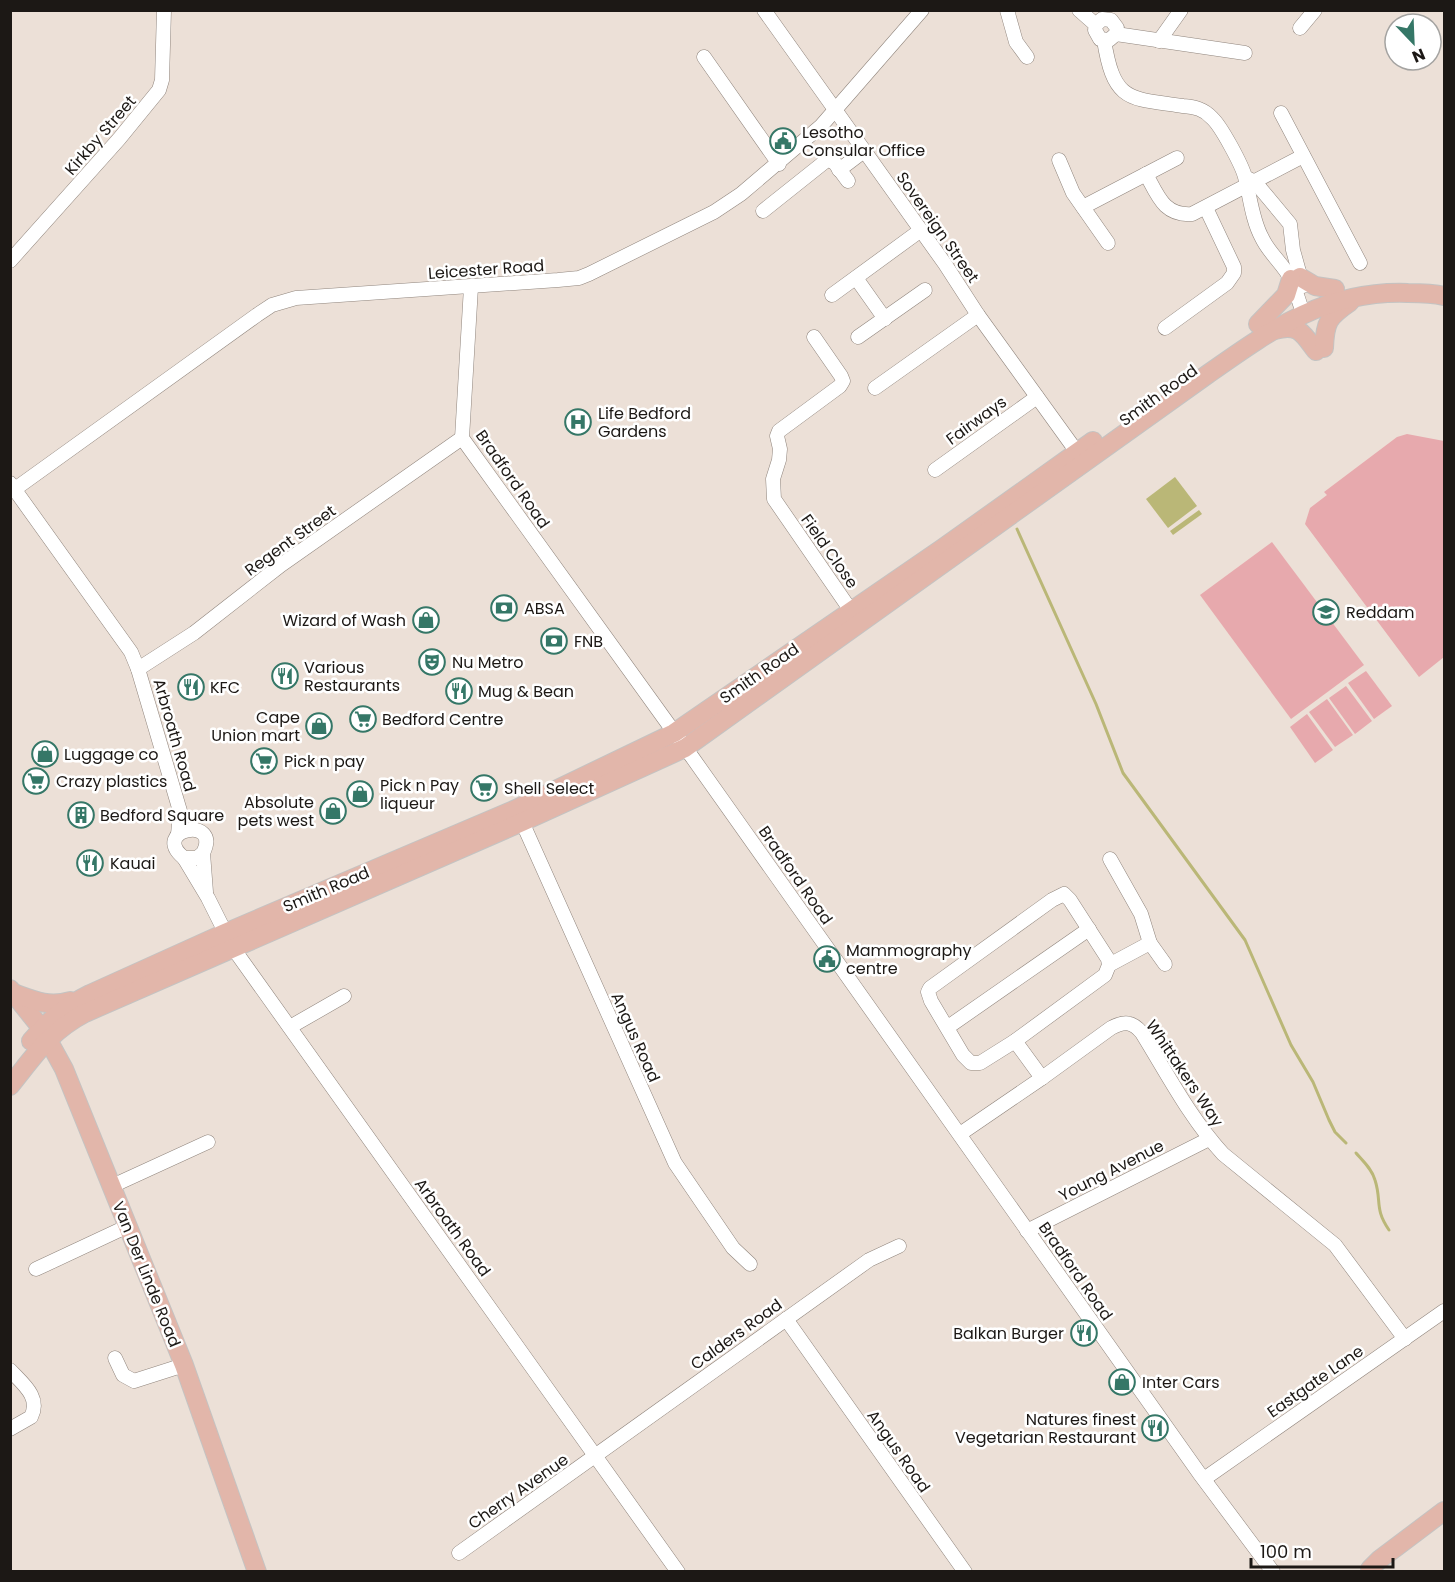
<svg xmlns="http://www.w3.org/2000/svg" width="1455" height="1582" font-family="Poppins,sans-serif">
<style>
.garden{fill:#e7a9ad}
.water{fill:#bab777}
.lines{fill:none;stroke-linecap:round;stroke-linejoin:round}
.stream{stroke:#bab777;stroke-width:3}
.minor-casing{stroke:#90857d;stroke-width:15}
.major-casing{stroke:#c4c3c2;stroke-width:20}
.minor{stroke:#fff;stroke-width:14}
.major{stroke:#e2b6aa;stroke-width:18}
.labels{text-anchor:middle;stroke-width:5;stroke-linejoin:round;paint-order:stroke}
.poi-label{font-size:16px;fill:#1c1815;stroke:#fff;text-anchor:start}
.street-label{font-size:16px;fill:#1c1815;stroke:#fff}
</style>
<rect width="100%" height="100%" fill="#ece0d7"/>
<g class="garden">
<path d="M1407,434L1444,441V657L1419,677L1305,524L1310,508L1327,495L1324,492L1397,437Z"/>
<path d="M1272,542L1364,665L1291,719L1200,595Z"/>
<path d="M1366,671L1392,706L1374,719L1348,683Z"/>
<path d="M1346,686L1372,721L1355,734L1329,698Z"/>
<path d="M1327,699L1353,735L1335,747L1309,712Z"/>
<path d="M1307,714L1333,750L1315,763L1290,727Z"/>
</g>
<g class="water">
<path d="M1175,477L1197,506L1168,528L1146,499Z"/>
<path d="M1199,510L1202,514L1173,535L1170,531Z"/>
</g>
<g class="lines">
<g class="stream">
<path d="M1017,529L1096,704L1123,773L1245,940L1291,1045L1313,1082L1329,1120L1335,1132L1346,1143"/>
<path d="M1356,1153C1363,1161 1372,1169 1375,1180C1382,1202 1374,1208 1389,1230"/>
</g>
<g class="minor-casing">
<g id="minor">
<path d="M764,10L945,264L978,315L1082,459"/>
<path d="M1007,10L1016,42L1027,57"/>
<path d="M1079,10L1096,25L1095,30L1100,39L1109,40L1116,34L1117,28L1111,20L1102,19L1096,25"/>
<path d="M1300,28L1315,10"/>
<path d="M1116,34L1245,53"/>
<path d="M1104,40C1114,103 1129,98 1183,106C1195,107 1204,109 1212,118C1221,126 1242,165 1245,177C1250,196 1252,220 1262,238C1269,253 1283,264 1291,279C1296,290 1299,302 1303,313"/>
<path d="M1159,41L1181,10"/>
<path d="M704,57L779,164"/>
<path d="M1281,113L1360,263"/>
<path d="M1059,160L1073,193L1108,243"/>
<path d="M839,170L864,151"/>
<path d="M1146,174C1158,196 1164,216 1192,214L1303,156"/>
<path d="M1247,178L1255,182L1290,224L1293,250L1303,286"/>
<path d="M1083,207L1177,158"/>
<path d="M763,211L827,160L834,162L848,181"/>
<path d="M10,261L119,139L159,90L162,80L164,10"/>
<path d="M856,278L885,319"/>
<path d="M471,287L462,438L692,757L1199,1473L1273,1572"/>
<path d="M832,295L921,230"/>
<path d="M1165,328L1227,283L1234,273V267L1206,208"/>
<path d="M814,337L841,376L843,381L840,386L779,431L777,436L780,449L779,460L773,479L774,499L856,618"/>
<path d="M858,337L925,290"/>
<path d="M875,388L978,315"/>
<path d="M935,470L1037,397"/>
<path d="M10,483L131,652L138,669L180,811L178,835"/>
<path d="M15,489L257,315L272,305L296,298L558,280L579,278L589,274L714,212L741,194L821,126L922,10"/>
<path d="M138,669L194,633L281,565L462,438"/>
<path d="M519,815L675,1163L733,1248L750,1264"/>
<path d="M203,853L197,858H184C149,829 222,815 203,853L206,892"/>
<path d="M184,858L208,898L233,948L678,1572"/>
<path d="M1110,859L1141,914L1150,943L1165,964"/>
<path d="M1064,894L1070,900L1108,959L1109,965L1105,975L1015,1041L980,1063H971L963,1055L931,1001L928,992L930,988L1052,900Z"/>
<path d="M1109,965L1150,943"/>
<path d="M290,1027L344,996"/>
<path d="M948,1027L1089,929"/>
<path d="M1015,1041L1042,1078"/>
<path d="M960,1134L1042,1078L1111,1028C1124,1021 1132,1021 1142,1033C1168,1075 1190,1118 1223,1154L1335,1245L1405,1339"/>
<path d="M112,1186L208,1142"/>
<path d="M1027,1231L1209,1139"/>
<path d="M36,1269L128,1226"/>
<path d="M786,1319L965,1572"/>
<path d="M115,1358L123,1375L134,1381L184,1365"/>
<path d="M10,1370C23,1384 41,1397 31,1417L10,1429"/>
<path d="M1204,1479L1444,1311"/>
<path d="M459,1553L869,1260L899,1246"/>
</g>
</g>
<g class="major-casing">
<g id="major">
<path d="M1300,277L1315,286L1335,289"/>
<path d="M1258,324L1286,295L1291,279"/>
<path d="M1275,330C1299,323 1303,334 1316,351"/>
<path d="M1324,348C1325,322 1328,317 1350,302"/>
<path d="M10,989L42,1029L64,1069L184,1365L257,1572"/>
<path d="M16,994C35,1001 50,1007 70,1001"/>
<path d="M31,1041C50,1019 64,1007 90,994L225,933L516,809L674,733L943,548L1093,441"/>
<path d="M10,1086C35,1055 49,1032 85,1013L522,822L685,748L1208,374C1272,329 1326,290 1408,293C1420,293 1432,293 1444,296"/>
<path d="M1370,1569L1379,1560L1444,1511"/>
</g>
</g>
<use href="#minor" class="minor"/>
<use href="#major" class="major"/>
</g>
<defs>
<g id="civic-ring" transform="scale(1.35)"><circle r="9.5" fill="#fff" stroke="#357767" stroke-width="1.5"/><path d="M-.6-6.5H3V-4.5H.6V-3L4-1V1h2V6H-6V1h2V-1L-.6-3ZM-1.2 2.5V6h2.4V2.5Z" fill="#357767"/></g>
<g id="hospital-ring" transform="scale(1.35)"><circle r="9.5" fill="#fff" stroke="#357767" stroke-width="1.5"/><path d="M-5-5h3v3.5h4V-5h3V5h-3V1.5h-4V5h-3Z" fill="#357767"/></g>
<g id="bank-ring" transform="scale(1.35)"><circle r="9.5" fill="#fff" stroke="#357767" stroke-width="1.5"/><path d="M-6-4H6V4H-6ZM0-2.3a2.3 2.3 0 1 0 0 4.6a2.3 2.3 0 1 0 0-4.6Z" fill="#357767"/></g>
<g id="school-ring" transform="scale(1.35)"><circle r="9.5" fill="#fff" stroke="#357767" stroke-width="1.5"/><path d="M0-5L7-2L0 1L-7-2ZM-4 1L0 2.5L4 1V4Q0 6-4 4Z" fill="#357767"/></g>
<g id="shop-ring" transform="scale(1.35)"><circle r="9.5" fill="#fff" stroke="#357767" stroke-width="1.5"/><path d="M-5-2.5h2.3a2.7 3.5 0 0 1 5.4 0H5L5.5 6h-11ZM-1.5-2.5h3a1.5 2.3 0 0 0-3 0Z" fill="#357767"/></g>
<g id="theatre-ring" transform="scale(1.35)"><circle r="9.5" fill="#fff" stroke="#357767" stroke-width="1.5"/><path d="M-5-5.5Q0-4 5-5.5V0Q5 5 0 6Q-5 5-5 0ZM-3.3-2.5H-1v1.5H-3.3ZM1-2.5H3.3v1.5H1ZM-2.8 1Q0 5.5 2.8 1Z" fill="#357767"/></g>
<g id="restaurant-ring" transform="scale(1.35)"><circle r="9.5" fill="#fff" stroke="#357767" stroke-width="1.5"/><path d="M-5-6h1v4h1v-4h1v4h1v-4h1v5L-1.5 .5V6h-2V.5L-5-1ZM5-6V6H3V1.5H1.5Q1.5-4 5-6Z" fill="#357767"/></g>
<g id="supermarket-ring" transform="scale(1.35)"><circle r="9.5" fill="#fff" stroke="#357767" stroke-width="1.5"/><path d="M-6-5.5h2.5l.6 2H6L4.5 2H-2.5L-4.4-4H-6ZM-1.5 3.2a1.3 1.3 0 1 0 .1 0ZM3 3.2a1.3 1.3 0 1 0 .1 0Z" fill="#357767"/></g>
<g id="building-ring" transform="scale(1.35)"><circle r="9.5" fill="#fff" stroke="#357767" stroke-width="1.5"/><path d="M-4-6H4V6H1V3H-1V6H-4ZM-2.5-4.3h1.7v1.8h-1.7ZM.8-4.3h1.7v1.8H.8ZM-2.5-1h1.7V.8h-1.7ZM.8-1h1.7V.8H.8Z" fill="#357767"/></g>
</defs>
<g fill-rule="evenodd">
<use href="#civic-ring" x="783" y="141"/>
<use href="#hospital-ring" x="578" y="422"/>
<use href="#bank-ring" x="504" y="608"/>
<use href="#school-ring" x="1326" y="612"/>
<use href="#shop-ring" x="426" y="620"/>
<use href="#bank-ring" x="554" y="641"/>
<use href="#theatre-ring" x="432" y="662"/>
<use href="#restaurant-ring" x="285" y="676"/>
<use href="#restaurant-ring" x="191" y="687"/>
<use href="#restaurant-ring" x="459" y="691"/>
<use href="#supermarket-ring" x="363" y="719"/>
<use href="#shop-ring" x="319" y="726"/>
<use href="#shop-ring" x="45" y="754"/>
<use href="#supermarket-ring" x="264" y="761"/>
<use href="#supermarket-ring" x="36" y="781"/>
<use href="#supermarket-ring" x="484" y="788"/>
<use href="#shop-ring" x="360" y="794"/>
<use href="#shop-ring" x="333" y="811"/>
<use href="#building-ring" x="81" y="815"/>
<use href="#restaurant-ring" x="90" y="863"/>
<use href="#civic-ring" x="827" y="959"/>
<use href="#restaurant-ring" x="1084" y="1333"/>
<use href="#shop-ring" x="1122" y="1382"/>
<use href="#restaurant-ring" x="1155" y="1428"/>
</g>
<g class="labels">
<g class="poi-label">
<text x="802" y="138">Lesotho<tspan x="802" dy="18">Consular Office</tspan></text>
<text x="598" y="419">Life Bedford<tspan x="598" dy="18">Gardens</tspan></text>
<text x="524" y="614">ABSA</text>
<text x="1346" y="618">Reddam</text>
<text x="406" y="626" text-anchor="end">Wizard of Wash</text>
<text x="574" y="647">FNB</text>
<text x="452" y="668">Nu Metro</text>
<text x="304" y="673">Various<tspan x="304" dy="18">Restaurants</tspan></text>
<text x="210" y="693">KFC</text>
<text x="478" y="697">Mug &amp; Bean</text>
<text x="300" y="723" text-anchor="end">Cape<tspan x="300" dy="18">Union mart</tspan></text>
<text x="382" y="725">Bedford Centre</text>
<text x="64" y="760">Luggage co</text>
<text x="284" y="767">Pick n pay</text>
<text x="56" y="787">Crazy plastics</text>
<text x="380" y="791">Pick n Pay<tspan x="380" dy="18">liqueur</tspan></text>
<text x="504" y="794">Shell Select</text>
<text x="314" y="808" text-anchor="end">Absolute<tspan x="314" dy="18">pets west</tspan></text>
<text x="100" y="821">Bedford Square</text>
<text x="110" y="869">Kauai</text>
<text x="846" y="956">Mammography<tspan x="846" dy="18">centre</tspan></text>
<text x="1064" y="1339" text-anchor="end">Balkan Burger</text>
<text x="1142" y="1388">Inter Cars</text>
<text x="1136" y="1425" text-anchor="end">Natures finest<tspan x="1136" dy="18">Vegetarian Restaurant</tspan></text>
</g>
<g class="street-label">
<text transform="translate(100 135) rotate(-49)" y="6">Kirkby Street</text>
<text transform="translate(938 227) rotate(55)" y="6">Sovereign Street</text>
<text transform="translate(486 269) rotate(-4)" y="6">Leicester Road</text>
<text transform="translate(1158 395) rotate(-36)" y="6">Smith Road</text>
<text transform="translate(976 420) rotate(-36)" y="6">Fairways</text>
<text transform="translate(513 479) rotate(55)" y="6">Bradford Road</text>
<text transform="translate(290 540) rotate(-36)" y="6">Regent Street</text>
<text transform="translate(830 551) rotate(55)" y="6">Field Close</text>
<text transform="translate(759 673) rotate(-35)" y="6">Smith Road</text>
<text transform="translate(175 735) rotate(74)" y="6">Arbroath Road</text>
<text transform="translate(796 875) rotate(55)" y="6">Bradford Road</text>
<text transform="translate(326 889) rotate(-23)" y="6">Smith Road</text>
<text transform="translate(636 1037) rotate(66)" y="6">Angus Road</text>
<text transform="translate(1185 1073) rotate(56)" y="6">Whittakers Way</text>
<text transform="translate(1111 1170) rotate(-27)" y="6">Young Avenue</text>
<text transform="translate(453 1227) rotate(54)" y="6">Arbroath Road</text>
<text transform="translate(1076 1271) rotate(55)" y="6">Bradford Road</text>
<text transform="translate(147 1274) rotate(68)" y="6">Van Der Linde Road</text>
<text transform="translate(736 1334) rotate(-36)" y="6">Calders Road</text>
<text transform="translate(1315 1381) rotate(-35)" y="6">Eastgate Lane</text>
<text transform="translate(899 1451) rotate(55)" y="6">Angus Road</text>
<text transform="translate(518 1491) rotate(-35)" y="6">Cherry Avenue</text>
</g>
</g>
<rect width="1455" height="1582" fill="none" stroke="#1c1815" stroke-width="24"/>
<g transform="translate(1413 42) rotate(157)"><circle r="28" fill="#ffffff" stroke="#a4a3a1" stroke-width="1.5"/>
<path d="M0-4.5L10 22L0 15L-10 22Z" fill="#357767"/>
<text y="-9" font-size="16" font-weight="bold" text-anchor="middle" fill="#1c1815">N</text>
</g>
<path d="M1251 1558v9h142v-9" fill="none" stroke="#1c1815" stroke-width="3"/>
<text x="1260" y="1558" font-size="18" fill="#1c1815" stroke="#ffffff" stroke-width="4.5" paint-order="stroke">100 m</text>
</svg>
